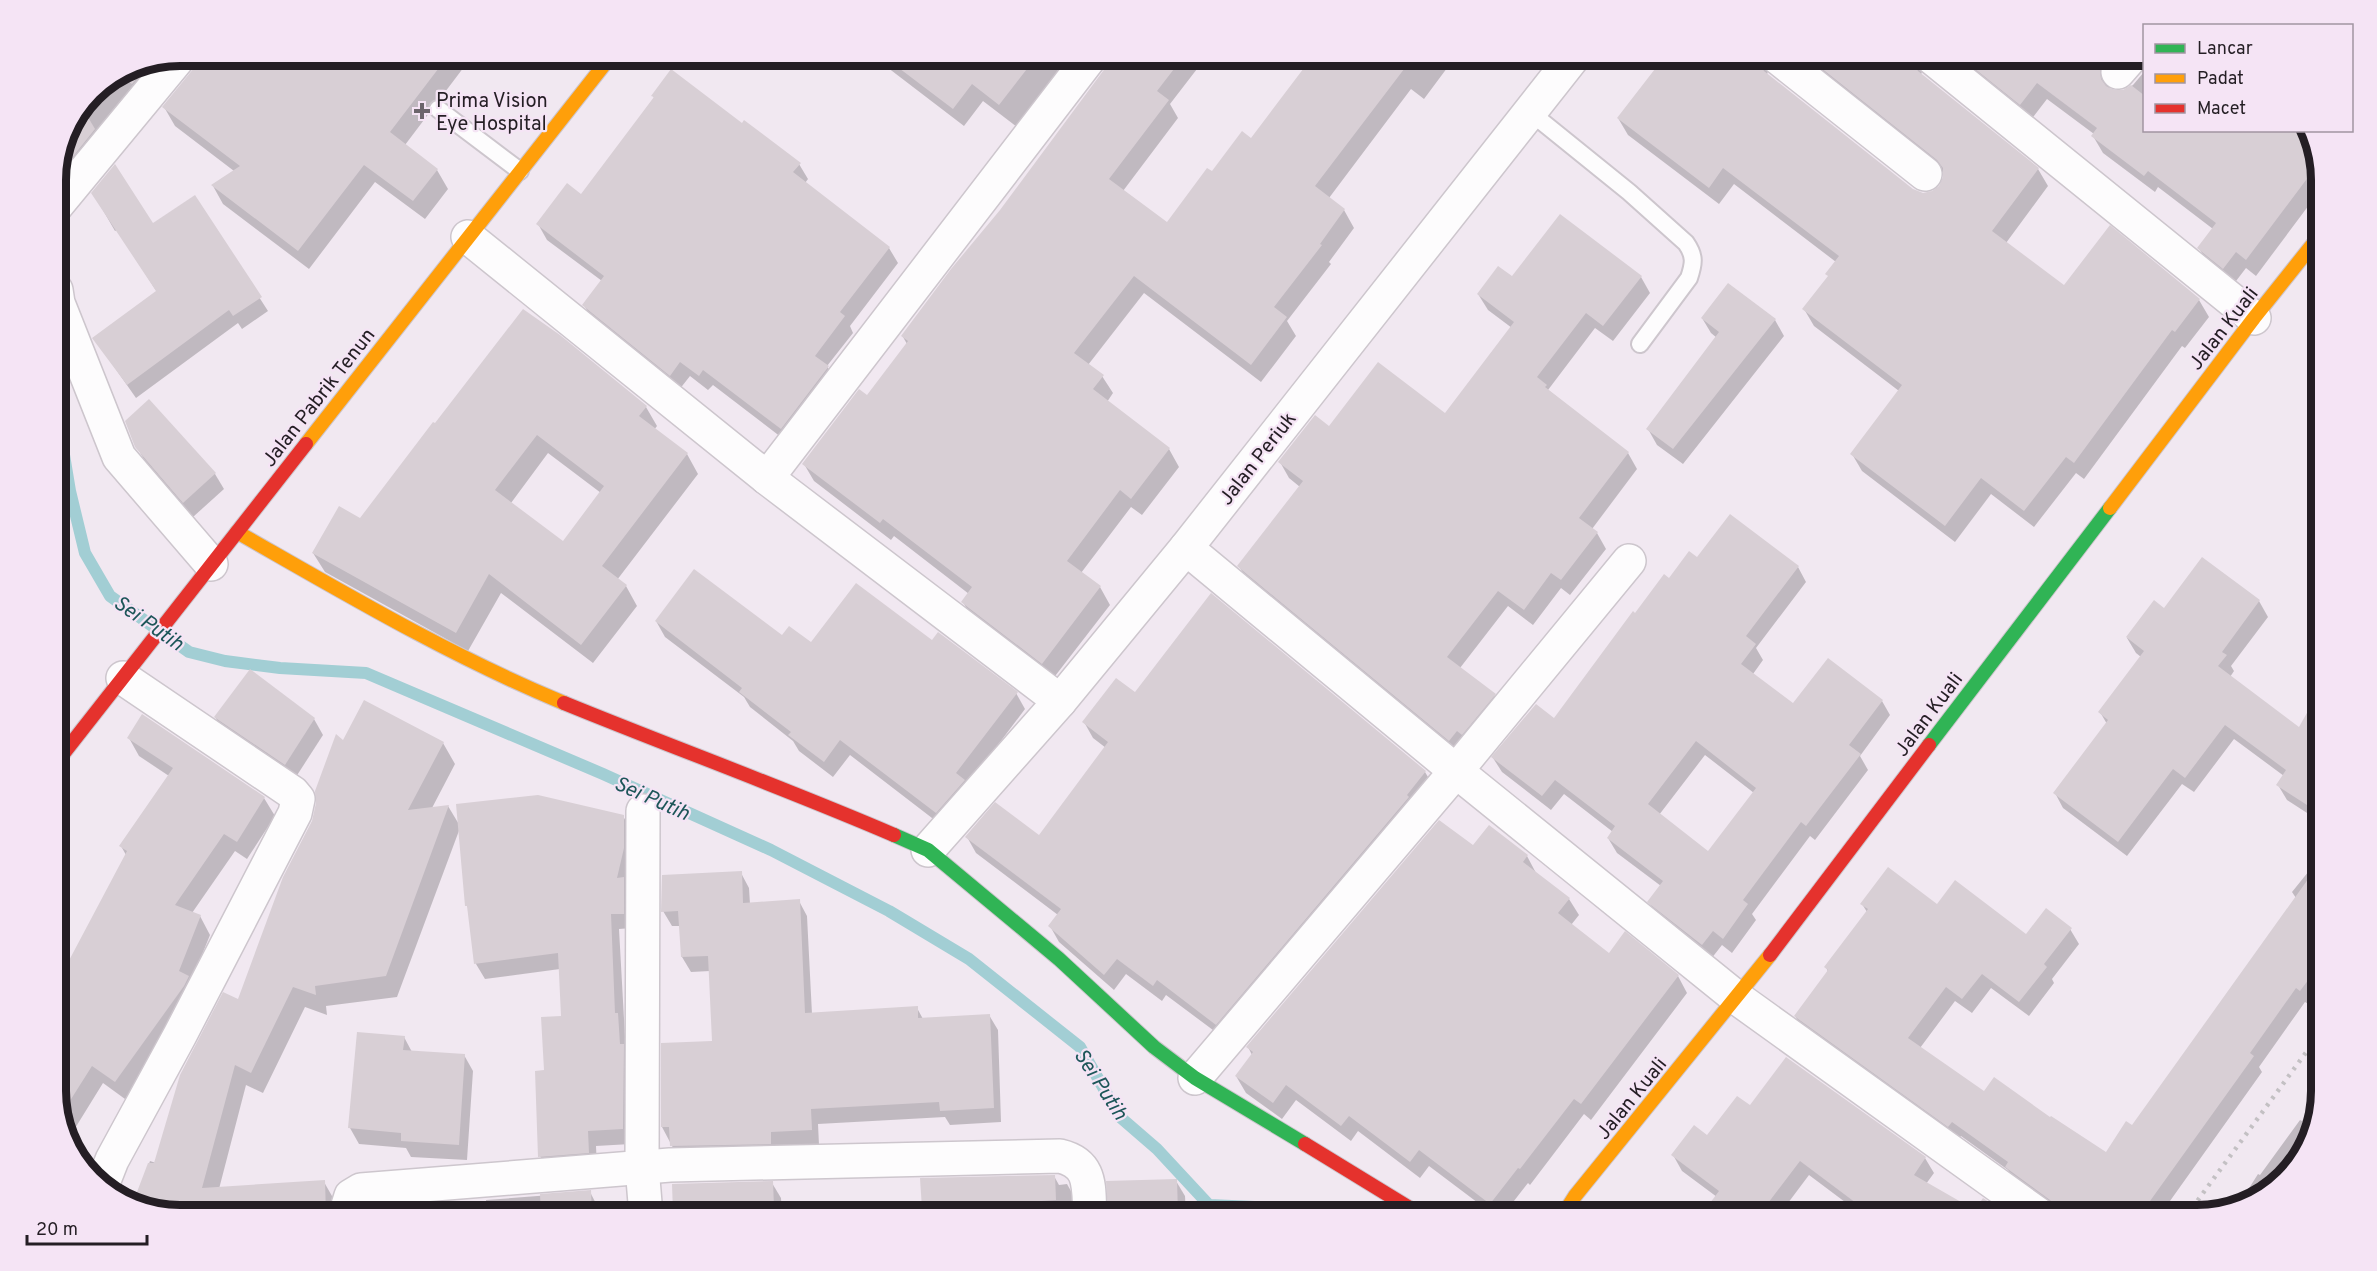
<svg xmlns="http://www.w3.org/2000/svg" width="2377" height="1271" font-family="Overpass,sans-serif">
<style>
.shadow{fill:#0003;fill-rule:evenodd}
.lines{fill:none;stroke-linecap:round;stroke-linejoin:round}
.stream{stroke:#a2ced4;stroke-width:12}
.building{fill:#d8cfd5;fill-rule:evenodd}
.lane-casing{stroke:#cdc6cd;stroke-width:20}
.street-casing{stroke:#cdc6cd;stroke-width:36}
.fast-casing{stroke:#cdc6cd;stroke-width:16}
.slow-casing{stroke:#cdc6cd;stroke-width:16}
.jam-casing{stroke:#cdc6cd;stroke-width:16}
.lane{stroke:#fdfcfd;stroke-width:16}
.street{stroke:#fdfcfd;stroke-width:33}
.fast{stroke:#30b455;stroke-width:14}
.slow{stroke:#ff9f0a;stroke-width:14}
.jam{stroke:#e5322d;stroke-width:14}
.rail{stroke:#c3c0c3;stroke-width:4.5;stroke-dasharray:3 6;stroke-linecap:butt}
.poi-dot{fill:#6c656c;stroke:#f5e4f5;stroke-width:2}
.labels{text-anchor:middle;stroke-width:4.5;stroke-linejoin:round;paint-order:stroke}
.poi-label{font-size:20px;fill:#241e24;stroke:#f5e4f5;text-anchor:start}
.street-label{font-size:20px;fill:#241e24;stroke:#f5e4f5}
.water-label{font-size:21px;font-style:italic;fill:#1d5659;stroke:#f5e4f5}
.rim{fill:none;stroke:#241e24;stroke-width:8}
</style>
<rect width="100%" height="100%" fill="#f1e8f1"/>
<g class="shadow">
<path d="M212,56H467L465,58L467,63L405,145L437,170L448,189L425,219L375,182L309,269L223,204L213,186L234,171L175,126L164,107L190,85Z"/>
<path d="M858,56H1099L1029,136L983,101L964,126L879,61L874,68Z"/>
<path d="M1106,56H1207L1170,104L1178,118L1123,191L1167,224L1212,174L1251,140L1315,56H1456L1424,99L1411,89L1329,198L1344,210L1354,228L1329,262L1331,264L1287,321L1296,336L1261,382L1144,293L1088,365L1102,376L1113,393L1107,402L1169,449L1179,467L1142,515L1131,507L1081,573L1100,587L1110,605L1052,680L973,620L963,602L969,594L894,536L891,540L814,481L804,464L868,397L907,344L903,337L1001,211L1107,68L1111,57Z"/>
<path d="M1227,56H1253L1243,68Z"/>
<path d="M1658,56H1778L1770,62L1767,75L1913,190L1923,194L1932,193L1940,187L1945,174L1793,56H1933L1925,61L1921,75L2038,169L2048,186L2006,243L2065,287L2199,300L2209,317L2185,348L2182,346L2084,479L2076,473L2034,527L1991,494L1955,542L1862,471L1852,454L1899,391L1814,326L1804,309L1829,277L1836,262L1734,184L1719,204L1628,135L1618,118L1663,60Z"/>
<path d="M1947,56H2135L2113,77L2109,89L2124,91L2133,85L2144,72V130H2307L2321,172V189L2256,276L2246,268L2233,285L2209,265L2199,248L2213,229L2158,187L2155,192L2103,153L2093,136L2094,134L2047,99L2030,121Z"/>
<path d="M139,64L150,83L81,173L59,159L65,132L92,92L133,65Z"/>
<path d="M653,96L742,125L799,164L808,179L805,183L889,248L898,263L850,326L853,333L827,366L837,383L790,444L713,385L708,390L690,376L679,390L593,321L584,305L602,281L547,240L538,224L581,196L654,98Z"/>
<path d="M93,193L152,225L195,197L268,311L242,329L238,323L136,398L94,338L157,292L117,230L115,231Z"/>
<path d="M1641,277L1650,293L1613,341L1595,328L1548,390L1628,453L1637,469L1592,529L1597,533L1606,549L1570,595L1561,588L1533,625L1508,606L1460,668L1494,695L1504,710L1459,756L1248,582L1239,566L1300,487L1289,478L1280,462L1329,428L1445,415L1512,328L1488,310L1478,294L1513,279Z"/>
<path d="M1702,318L1775,320L1784,336L1683,464L1657,445L1648,429L1717,338L1711,333Z"/>
<path d="M646,407L657,426L654,430L687,454L698,474L617,580L626,586L637,606L593,663L501,593L468,651L325,572L313,553L360,520L435,426ZM548,453L601,493L563,543L511,503Z"/>
<path d="M137,447L215,474L224,489L193,517L146,463Z"/>
<path d="M1697,559L1798,567L1806,582L1756,648L1763,660L1753,674L1793,705L1882,701L1890,715L1860,756L1868,770L1815,840L1810,836L1752,914L1756,920L1732,953L1722,945L1711,959L1658,917L1649,902L1661,886L1617,853L1608,838L1613,832L1564,794L1551,810L1502,772L1493,758L1554,720L1635,615L1669,580ZM1705,755L1754,793L1709,853L1659,815Z"/>
<path d="M2203,559L2259,601L2268,617L2231,666L2234,671L2230,677L2300,730L2321,692V822L2287,800L2278,785L2284,776L2234,739L2194,792L2182,784L2127,856L2063,808L2055,793L2107,724L2100,712L2141,657L2136,653L2127,638L2164,610Z"/>
<path d="M656,621L782,637L811,644L933,642L1016,693L1025,709L967,786L945,828L850,755L833,777L799,751L793,741L750,707L744,697L665,637Z"/>
<path d="M56,622L61,626L70,641L56,659Z"/>
<path d="M1136,695L1425,772L1434,787L1225,1039L1166,995L1162,1001L1126,974L1114,990L1059,942L1050,926L1058,915L976,853L967,837H1039L1106,748L1093,738L1084,722Z"/>
<path d="M215,717L314,719L323,735L294,780L224,732Z"/>
<path d="M129,738L264,798L275,816L247,859L235,851L192,913L200,916L210,935L191,982L194,1005L125,1099L103,1083L69,1138L56,1100V964L65,970L126,855L121,846L169,776L139,756Z"/>
<path d="M344,742L443,743L455,764L432,808L448,806L460,826L623,816L632,832V928L619,929L631,1144L596,1146L597,1168L549,1171L540,1156L545,1072L563,1017L560,969L485,979L476,964L470,911L467,906L460,828L397,997L326,1006L327,1015L305,1007L263,1093L246,1085L219,1189L324,1182L336,1203L337,1215L180,1216L134,1205L150,1161L156,1163L239,1002L313,822Z"/>
<path d="M1474,847L1527,856L1536,873L1569,899L1579,915L1571,925L1609,955L1678,976L1687,993L1591,1120L1584,1114L1530,1185L1528,1183L1503,1215H1494L1429,1166L1420,1178L1358,1131L1351,1141L1296,1100L1282,1119L1246,1093L1236,1076L1252,1055L1248,1047Z"/>
<path d="M2321,856V989L2310,1005L2305,1002L2259,1067L2262,1072L2160,1215H2059L2015,1182L2008,1170L1961,1136L1957,1141L1804,1031L1795,1016L1828,972L1826,967L1867,912L1862,904L1937,906L2026,936L2070,929L2079,944L2052,979L2054,983L2029,1016L1991,988L1972,1013L1955,1001L1920,1048L1984,1093L2050,1120L2106,1154L2133,1127L2296,898L2292,892Z"/>
<path d="M741,873L749,888L750,904L799,901L807,916L812,1014L917,1008L923,1019L989,1015L998,1030L1001,1122L950,1125L945,1117L818,1124L819,1145L779,1147L680,1161L662,1127L713,1043L710,971L691,972L682,957L681,926H672L663,911Z"/>
<path d="M404,1037L412,1052L464,1055L473,1071L467,1160L411,1157L406,1148L359,1144L350,1128Z"/>
<path d="M2320,1096L2309,1146L2260,1199L2239,1204L2258,1174L2260,1175L2300,1120L2302,1121Z"/>
<path d="M1750,1107L1925,1158L1934,1173L1926,1184L1975,1212L1983,1200L2005,1215H1843L1849,1205L1809,1175L1779,1215H1703L1717,1197L1682,1171L1673,1155L1707,1137Z"/>
<path d="M72,1149L91,1158L101,1176L99,1180L76,1160Z"/>
<path d="M1054,1176L1059,1185L1067,1184L1076,1200L1078,1215H923L922,1179Z"/>
<path d="M1176,1181L1185,1196L1186,1215H1110Z"/>
<path d="M772,1183L781,1198L782,1215H675L673,1185Z"/>
<path d="M590,1192L602,1215H486V1200Z"/>
</g>
<g class="lines">
<path class="stream" d="M56,407L70,491L85,553L110,596L189,652L225,661L280,668L366,673L603,774L771,850L889,911L969,959L1080,1047L1120,1117L1157,1149L1209,1205L1275,1208L1290,1215"/>
</g>
<g class="building">
<path d="M198,56H448L390,132L438,169L413,201L364,165L298,251L211,185L240,166L162,107L194,68Z"/>
<path d="M883,56H1037L999,105L972,84L953,109Z"/>
<path d="M1112,56H1184L1157,91L1169,100L1109,179L1167,222L1207,168L1212,171L1242,131L1251,138L1313,56H1414L1315,186L1345,209L1320,244L1322,245L1274,307L1287,317L1251,365L1134,276L1074,353L1104,375L1093,389L1170,448L1131,499L1120,490L1067,561L1101,586L1042,664L961,602L972,587L883,519L880,523L802,464L859,389L867,395L908,341L901,336L951,269L1000,210L1106,67Z"/>
<path d="M1665,56H1758L1759,63L1764,71L1913,189L1923,193L1932,191L1939,186L1943,177V168L1937,160L1806,56H1912L1913,63L1918,71L2039,168L1992,231L2064,285L2110,225L2200,299L2175,332L2172,330L2074,463L2066,457L2024,511L1981,478L1945,526L1850,454L1902,385L1802,309L1828,276L1825,274L1839,256L1723,168L1709,188L1617,118Z"/>
<path d="M1959,56H2108L2100,68L2101,79L2106,86L2114,90H2123L2131,85L2145,96V130H2307L2318,164L2246,260L2236,252L2223,269L2197,248L2216,223L2148,171L2144,176L2091,136L2097,128L2037,83L2020,105Z"/>
<path d="M151,61L132,84L119,74L133,65Z"/>
<path d="M671,69L742,123L744,120L801,163L793,172L890,247L840,312L845,316L815,356L829,366L781,429L703,370L699,376L680,362L670,376L582,305L604,276L536,224L567,183L581,194L654,97L651,96Z"/>
<path d="M82,107L95,129L71,159L61,149L65,132Z"/>
<path d="M115,164L153,223L195,195L262,297L233,316L229,310L127,385L92,338L156,291L91,193Z"/>
<path d="M1560,214L1642,276L1603,326L1586,313L1537,377L1547,385L1545,387L1629,452L1579,518L1598,532L1561,580L1551,573L1524,610L1498,591L1447,657L1496,694L1462,735L1457,731L1449,741L1237,566L1303,481L1278,462L1315,415L1329,426L1378,362L1445,413L1514,322L1477,294L1498,266L1512,276Z"/>
<path d="M1728,283L1776,319L1673,449L1646,429L1719,332L1701,318Z"/>
<path d="M523,309L560,335L647,406L639,416L688,453L602,566L627,585L581,645L489,574L456,633L312,553L339,506L360,518L433,422L435,423ZM537,435L604,486L563,541L495,490Z"/>
<path d="M149,399L216,473L183,503L135,447L125,421Z"/>
<path d="M1730,514L1799,566L1746,636L1756,644L1741,664L1793,703L1828,658L1883,700L1849,745L1861,754L1806,826L1801,822L1743,900L1748,904L1723,939L1713,931L1702,945L1647,902L1663,881L1607,838L1615,826L1555,780L1542,796L1491,757L1536,704L1554,718L1633,611L1635,613L1664,574L1669,578L1689,551L1697,557ZM1696,741L1756,788L1708,851L1648,804Z"/>
<path d="M2202,557L2260,600L2222,652L2227,655L2218,666L2299,727L2321,688V814L2276,785L2286,770L2225,725L2185,778L2173,769L2118,842L2053,793L2108,720L2098,712L2144,651L2126,637L2154,600L2164,608Z"/>
<path d="M694,569L782,635L789,626L811,642L856,583L932,640L938,632L1018,692L956,773L965,780L936,813L840,740L824,762L788,735L791,732L739,692L742,688L655,621Z"/>
<path d="M1211,593L1426,771L1407,795L1409,797L1216,1025L1157,980L1153,986L1117,959L1104,975L1048,926L1061,909L965,837L995,802L1039,835L1108,742L1082,722L1116,678L1135,692Z"/>
<path d="M250,669L315,718L285,765L214,717Z"/>
<path d="M364,700L444,742L408,810L449,805L386,976L315,986L316,995L293,987L251,1073L235,1065L202,1188L325,1180L326,1215H180L125,1203L120,1198V1193L137,1192L148,1163H154L180,1075L223,992L238,999L283,877L312,821L316,803L315,791L336,734L343,740Z"/>
<path d="M142,714L265,797L237,842L224,834L175,905L201,915L179,971L189,976L184,986L115,1082L92,1066L61,1115L56,1100V985L127,851L119,846L173,768L127,738Z"/>
<path d="M538,795L624,815V848L617,878L624,877V914H611L615,1013H618L620,1044H624L623,1129L588,1131L589,1153L538,1157L535,1071L544,1070L541,1017L561,1016L558,953L474,964L467,906H465L456,804Z"/>
<path d="M1439,820L1473,845L1489,825L1528,855L1523,862L1570,898L1558,913L1609,953L1625,931L1679,975L1581,1104L1574,1099L1520,1169L1518,1168L1490,1204L1419,1150L1410,1162L1349,1116L1341,1126L1286,1085L1273,1103L1235,1076L1253,1052L1246,1047Z"/>
<path d="M2321,861V963L2300,991L2296,988L2250,1053L2254,1056L2140,1215H2058L2056,1207L2050,1200L2005,1167L2008,1162L1952,1122L1948,1127L1794,1016L1828,970L1824,967L1868,909L1860,904L1888,867L1937,904L1955,880L2026,934L2046,908L2072,928L2044,964L2047,967L2019,1002L1982,974L1962,999L1946,987L1908,1038L1984,1091L1994,1077L2050,1117L2051,1116L2106,1152L2126,1121L2132,1125Z"/>
<path d="M742,871L743,903L800,899L805,1013L918,1006V1018L990,1014L994,1108L940,1111L939,1102L811,1109L812,1130L771,1132V1144L670,1146L669,1127H661V1043L712,1041L708,956L681,957L678,911L661,912L662,875Z"/>
<path d="M357,1032L405,1036L403,1050L465,1054L459,1145L401,1141V1133L348,1128Z"/>
<path d="M1786,1057L1926,1157L1914,1175L1975,1210L1983,1198L2008,1215H1872L1800,1161L1759,1215H1701L1719,1191L1671,1155L1694,1125L1707,1135L1737,1096L1750,1105Z"/>
<path d="M1055,1175L1056,1200L922,1209L920,1178Z"/>
<path d="M1177,1179L1178,1215H1108L1106,1181Z"/>
<path d="M773,1181L774,1208L673,1213L672,1184Z"/>
<path d="M591,1190L592,1215H541L540,1194Z"/>
</g>
<g class="lines">
<g class="lane-casing">
<g id="lane">
<path d="M438,109L520,171"/>
<path d="M1530,112L1629,192L1686,243C1695,256 1694,263 1689,278L1640,344"/>
</g>
</g>
<g class="street-casing">
<g id="street">
<path d="M1776,56L1925,174"/>
<path d="M1930,56L2254,318"/>
<path d="M2118,72L2132,56"/>
<path d="M56,206L180,56"/>
<path d="M468,237L767,478L1060,701"/>
<path d="M56,290L58,303L119,457L211,564"/>
<path d="M767,478L1091,56"/>
<path d="M1186,548L1456,771L1737,998L2039,1215"/>
<path d="M643,811L642,1167L646,1215"/>
<path d="M928,850L1060,701L1186,548L1574,56"/>
<path d="M1195,1078L1456,771L1629,561"/>
<path d="M103,1183L112,1160L180,1035L295,813L298,799L293,793L123,678"/>
<path d="M345,1215L351,1196L361,1190L670,1165L1060,1156C1093,1164 1088,1188 1090,1215"/>
</g>
</g>
<g class="fast-casing">
<g id="fast">
<path d="M1929,745L2110,508"/>
<path d="M894,835L928,850L1059,959L1154,1047L1195,1078L1305,1144"/>
</g>
</g>
<g class="slow-casing">
<g id="slow">
<path d="M306,444L611,56"/>
<path d="M2110,508L2254,318L2321,234"/>
<path d="M237,532C344,593 450,656 564,703"/>
<path d="M1563,1215L1575,1196L1770,955"/>
</g>
</g>
<g class="jam-casing">
<g id="jam">
<path d="M564,703C674,748 785,788 894,835"/>
<path d="M56,763L306,444"/>
<path d="M1770,955L1929,745"/>
<path d="M1305,1144L1421,1215"/>
</g>
</g>
<use href="#lane" class="lane"/>
<use href="#street" class="street"/>
<use href="#fast" class="fast"/>
<use href="#slow" class="slow"/>
<use href="#jam" class="jam"/>
<path class="rail" d="M2187,1215L2321,1032"/>
</g>
<path class="poi-dot" d="M419 102h6v6h6v6h-6v6h-6v-6h-6v-6h6z"/>
<g class="labels">
<g class="poi-label">
<text x="436" y="107">Prima Vision<tspan x="436" dy="23">Eye Hospital</tspan></text>
</g>
<g class="street-label">
<text transform="translate(2223 328) rotate(-52)" y="7">Jalan Kuali</text>
<text transform="translate(318 397) rotate(-52)" y="7">Jalan Pabrik Tenun</text>
<text transform="translate(1257 458) rotate(-52)" y="7">Jalan Periuk</text>
<text transform="translate(1928 714) rotate(-53)" y="7">Jalan Kuali</text>
<text transform="translate(1631 1098) rotate(-51)" y="7">Jalan Kuali</text>
</g>
<g class="water-label">
<text transform="translate(149 623) rotate(35)" y="7">Sei Putih</text>
<text transform="translate(652 798) rotate(24)" y="7">Sei Putih</text>
<text transform="translate(1101 1084) rotate(57)" y="7">Sei Putih</text>
</g>
</g>
<path d="M0 0H2377V1271H0ZM180 66H2197A114 114 0 0 1 2311 180V1091A114 114 0 0 1 2197 1205H180A114 114 0 0 1 66 1091V180A114 114 0 0 1 180 66Z" fill="#f5e4f5" fill-rule="evenodd"/>
<path class="rim" d="M180 66H2197A114 114 0 0 1 2311 180V1091A114 114 0 0 1 2197 1205H180A114 114 0 0 1 66 1091V180A114 114 0 0 1 180 66Z"/>
<rect x="2143" y="24" width="210" height="108" fill="#f5e4f5" stroke="#a195a1" stroke-width="1.5"/>
<rect x="2155" y="44" width="30" height="9" fill="#30b455" stroke="#a195a1" stroke-width="1.5"/>
<text x="2197" y="54" font-size="18" fill="#241e24">Lancar</text>
<rect x="2155" y="74" width="30" height="9" fill="#ff9f0a" stroke="#a195a1" stroke-width="1.5"/>
<text x="2197" y="84" font-size="18" fill="#241e24">Padat</text>
<rect x="2155" y="104" width="30" height="9" fill="#e5322d" stroke="#a195a1" stroke-width="1.5"/>
<text x="2197" y="114" font-size="18" fill="#241e24">Macet</text>
<path d="M27 1235v9h120v-9" fill="none" stroke="#241e24" stroke-width="3"/>
<text x="36" y="1235" font-size="18" fill="#241e24" stroke="#f5e4f5" stroke-width="4.5" paint-order="stroke">20 m</text>
</svg>
